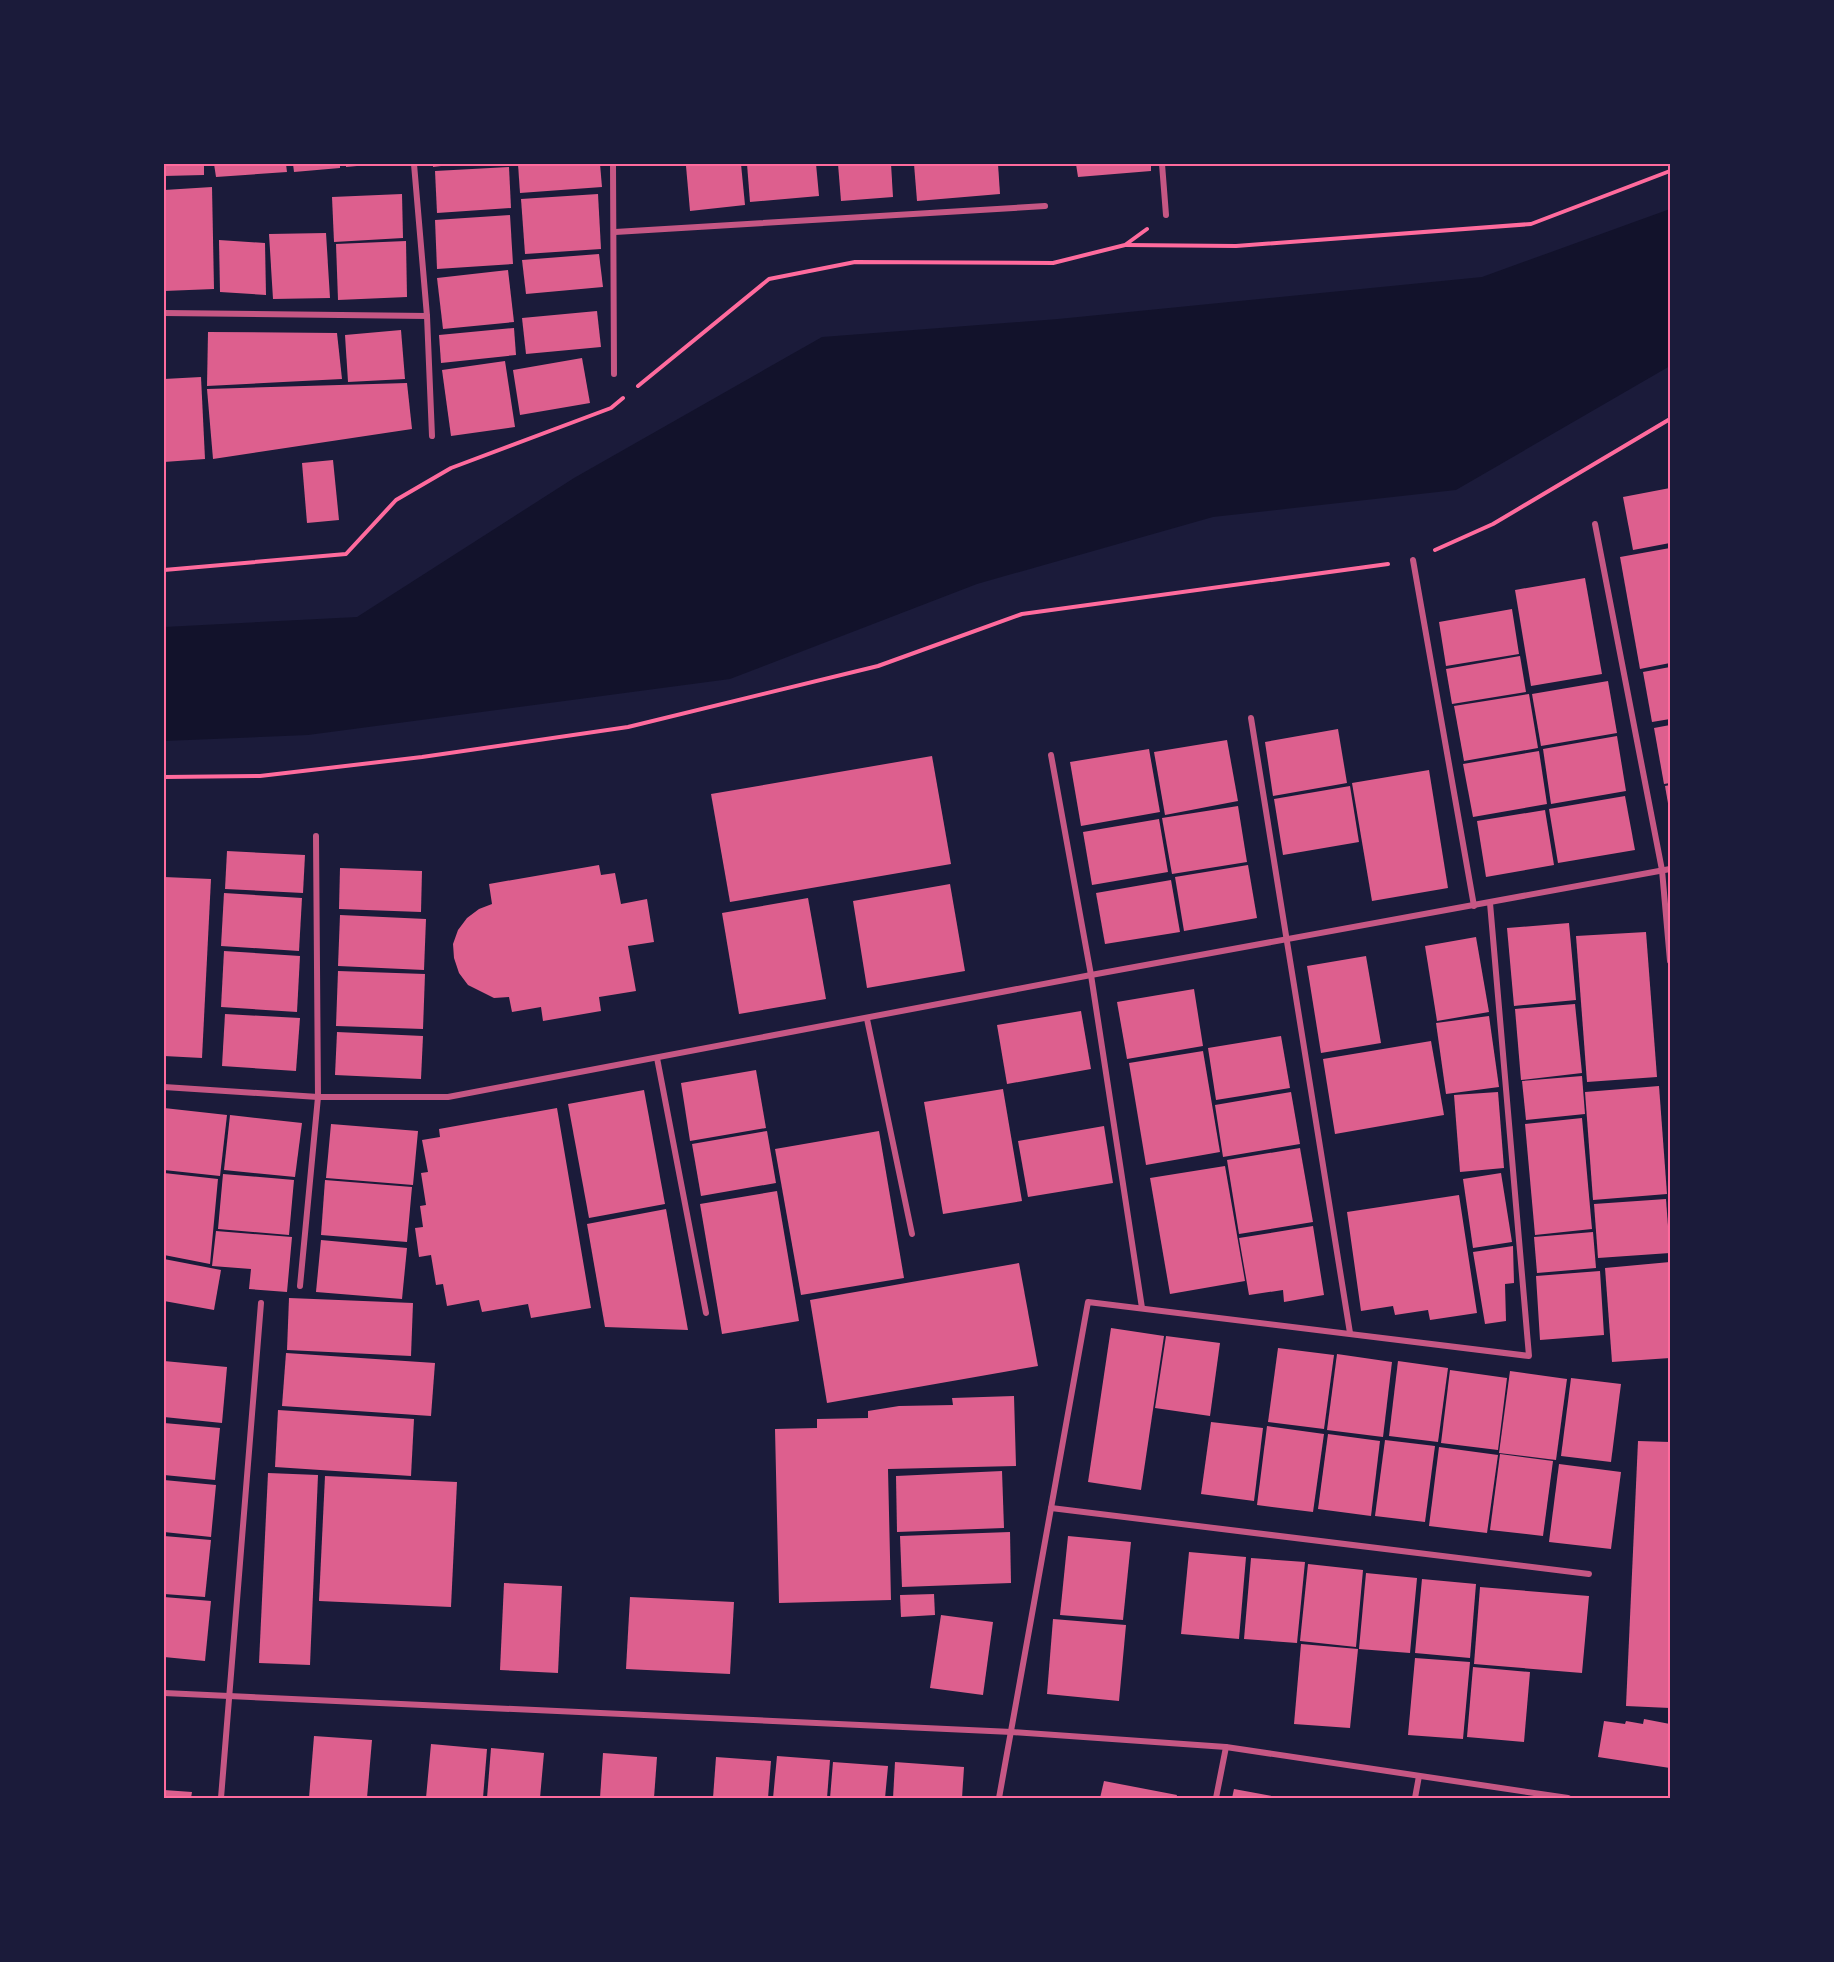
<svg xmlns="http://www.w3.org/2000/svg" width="1834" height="1962" font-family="Poppins,sans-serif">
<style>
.water{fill:#12122b}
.building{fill:#dd5f8e}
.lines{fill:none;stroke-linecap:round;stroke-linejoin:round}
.path{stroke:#ff6b9d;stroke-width:4}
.minor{stroke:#c65784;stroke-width:6}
.neatline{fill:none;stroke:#ff6b9d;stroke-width:2}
</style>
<rect width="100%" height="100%" fill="#1b1b3a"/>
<path class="water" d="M1670,209V366L1456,490L1213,517L977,584L730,679L308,735L164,741V627L357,617L574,478L822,337L1058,319L1482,277Z"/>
<g class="building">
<path d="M164,164H204V175L164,176Z"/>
<path d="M214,164H286L287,172L216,177Z"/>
<path d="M293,164H340V168L294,172Z"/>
<path d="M346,164H368V165L346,167Z"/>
<path d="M433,164H449V165L433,167Z"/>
<path d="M518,164H600L602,187L520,193Z"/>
<path d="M716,164H741L745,205L690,211L686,166Z"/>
<path d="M747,164H816L819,196L750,202Z"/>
<path d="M838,164H891L893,197L841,201Z"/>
<path d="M914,164H998L1000,194L917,201Z"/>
<path d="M1076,164H1151V171L1078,177Z"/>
<path d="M509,167L511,208L437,213L435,171Z"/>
<path d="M212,187L214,289L164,291V190Z"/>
<path d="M402,194L403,238L334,242L332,197Z"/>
<path d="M598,194L601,249L525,254L521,199Z"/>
<path d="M510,215L513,264L437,269L435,220Z"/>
<path d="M326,233L330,298L273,299L269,234Z"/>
<path d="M219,240L265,243L266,295L220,292Z"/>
<path d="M406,241L407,297L338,300L336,244Z"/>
<path d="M599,254L603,287L526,294L522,260Z"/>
<path d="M508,270L514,322L443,329L437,278Z"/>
<path d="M597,311L601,347L526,354L522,318Z"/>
<path d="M514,328L516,355L441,363L439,335Z"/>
<path d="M401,330L405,379L348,382L345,335Z"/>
<path d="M208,332L337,333L342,379L207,386Z"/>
<path d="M582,358L590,403L520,415L513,370Z"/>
<path d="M505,361L515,427L451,436L442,370Z"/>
<path d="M201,377L205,459L164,462V379Z"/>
<path d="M407,383L412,429L213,459L207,389Z"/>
<path d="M333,460L339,520L307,523L302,463Z"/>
<path d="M1670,488V543L1633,550L1623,497Z"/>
<path d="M1670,548V663L1640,669L1620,557Z"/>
<path d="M1585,578L1602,674L1531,686L1515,590Z"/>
<path d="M1512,609L1519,654L1446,666L1439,622Z"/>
<path d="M1520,656L1526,692L1452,704L1446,669Z"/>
<path d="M1670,667V719L1652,722L1643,672Z"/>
<path d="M1608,681L1617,733L1541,746L1532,694Z"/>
<path d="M1529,694L1538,748L1464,761L1454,706Z"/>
<path d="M1670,725V783L1664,784L1654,728Z"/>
<path d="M1338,729L1347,783L1273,796L1265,742Z"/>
<path d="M1617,736L1626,791L1551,804L1543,749Z"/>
<path d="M1227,740L1238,801L1165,815L1154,752Z"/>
<path d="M1149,749L1160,812L1081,826L1070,762Z"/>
<path d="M1539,751L1547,804L1473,817L1463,764Z"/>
<path d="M932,756L951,864L730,902L711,794Z"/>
<path d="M1429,770L1448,888L1372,901L1352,783Z"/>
<path d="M1670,785V809H1669L1665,786Z"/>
<path d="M1350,786L1359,842L1283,855L1274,799Z"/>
<path d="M1625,796L1635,850L1558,863L1549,809Z"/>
<path d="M1238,806L1247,862L1172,874L1162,818Z"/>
<path d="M1545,810L1554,865L1486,877L1477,821Z"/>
<path d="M1159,819L1168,872L1092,885L1083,832Z"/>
<path d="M227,851L305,855L303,893L225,889Z"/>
<path d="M599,865L601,875L615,873L621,904L647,899L654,942L628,946L636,991L599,997L601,1011L543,1021L541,1007L512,1012L509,997L494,998L468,985L459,973L454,958L453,944L458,930L467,918L479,909L492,904L489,884Z"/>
<path d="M1248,865L1257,918L1184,931L1175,877Z"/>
<path d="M340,868L422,871L421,912L339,909Z"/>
<path d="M164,877L211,879L202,1058L164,1056Z"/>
<path d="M1171,880L1180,932L1105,944L1096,893Z"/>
<path d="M950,884L965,971L867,988L853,901Z"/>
<path d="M224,893L302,898L299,951L221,946Z"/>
<path d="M808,898L826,999L739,1014L722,913Z"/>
<path d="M340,915L426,919L424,970L338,966Z"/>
<path d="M1569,923L1576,1000L1514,1006L1507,928Z"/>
<path d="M1646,932L1657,1077L1587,1082L1576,936Z"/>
<path d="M1476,937L1489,1012L1437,1021L1425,946Z"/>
<path d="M224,951L300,956L297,1012L221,1007Z"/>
<path d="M1366,956L1381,1043L1321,1053L1307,966Z"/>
<path d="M338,971L425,974L423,1029L336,1026Z"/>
<path d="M1194,989L1203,1046L1127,1059L1117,1002Z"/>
<path d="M1575,1004L1582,1073L1521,1080L1515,1009Z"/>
<path d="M1081,1011L1091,1069L1007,1084L997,1025Z"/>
<path d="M225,1014L300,1018L296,1071L222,1066Z"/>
<path d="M1489,1016L1499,1087L1446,1094L1436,1023Z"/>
<path d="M337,1032L423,1036L421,1079L335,1075Z"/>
<path d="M1281,1036L1290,1088L1216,1100L1208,1048Z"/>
<path d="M1431,1041L1444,1115L1335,1134L1323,1059Z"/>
<path d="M1203,1051L1220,1152L1146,1165L1129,1063Z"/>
<path d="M756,1070L766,1128L690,1141L681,1083Z"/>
<path d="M1582,1076L1585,1114L1526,1120L1522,1081Z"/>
<path d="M1659,1086L1667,1194L1593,1200L1585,1092Z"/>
<path d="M1003,1089L1022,1201L943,1214L924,1102Z"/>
<path d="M644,1090L665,1204L589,1218L568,1104Z"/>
<path d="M1291,1092L1300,1144L1223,1157L1215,1105Z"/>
<path d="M1498,1092L1504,1168L1460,1172L1454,1095Z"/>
<path d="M164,1108L227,1115L220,1176L164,1170Z"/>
<path d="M557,1108L591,1308L531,1318L528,1304L482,1312L479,1300L447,1306L443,1284L436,1285L431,1255L419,1257L415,1228L423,1227L420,1206L426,1205L421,1173L428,1172L422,1140L440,1137L439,1129Z"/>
<path d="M230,1115L302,1123L295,1177L224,1170Z"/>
<path d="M1582,1118L1592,1229L1535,1235L1525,1124Z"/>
<path d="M331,1124L418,1131L413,1185L326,1178Z"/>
<path d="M1104,1126L1113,1183L1028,1197L1018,1141Z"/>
<path d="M767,1131L776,1183L701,1196L692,1144Z"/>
<path d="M879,1131L904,1278L801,1295L775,1149Z"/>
<path d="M1300,1148L1313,1222L1239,1234L1227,1160Z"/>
<path d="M1225,1166L1245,1281L1170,1294L1150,1178Z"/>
<path d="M164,1173L218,1179L210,1264L164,1255Z"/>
<path d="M1501,1173L1512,1242L1473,1248L1463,1179Z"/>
<path d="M223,1174L294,1180L289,1235L218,1229Z"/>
<path d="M325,1180L412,1187L407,1242L321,1235Z"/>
<path d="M777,1191L799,1321L722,1334L700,1204Z"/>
<path d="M1459,1195L1477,1313L1430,1320L1428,1310L1395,1315L1393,1306L1361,1311L1347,1212Z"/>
<path d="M1666,1199L1670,1253L1598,1258L1594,1204Z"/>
<path d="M666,1209L688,1330L605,1327L587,1224Z"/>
<path d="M1313,1226L1324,1295L1284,1302L1283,1290L1249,1295L1239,1238Z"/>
<path d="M216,1231L292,1237L287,1292L249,1289L251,1269L212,1266Z"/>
<path d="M1593,1232L1596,1268L1537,1273L1534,1237Z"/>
<path d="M321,1240L407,1248L402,1299L316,1292Z"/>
<path d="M1513,1246L1514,1283L1505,1284L1506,1321L1485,1324L1473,1252Z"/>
<path d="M164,1259L221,1270L214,1310L164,1301Z"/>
<path d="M1670,1262V1358L1612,1362L1605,1268Z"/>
<path d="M1019,1263L1038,1366L827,1403L810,1300Z"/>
<path d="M1600,1271L1604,1335L1540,1340L1536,1276Z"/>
<path d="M289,1298L413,1303L411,1356L287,1350Z"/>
<path d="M1111,1328L1164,1336L1141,1490L1088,1482Z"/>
<path d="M1166,1336L1220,1343L1210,1416L1155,1408Z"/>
<path d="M1278,1348L1334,1355L1324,1429L1268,1422Z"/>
<path d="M286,1353L435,1363L431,1416L282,1406Z"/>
<path d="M1337,1354L1392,1362L1383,1437L1327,1430Z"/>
<path d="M164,1361L227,1367L222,1423L164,1417Z"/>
<path d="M1398,1361L1448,1368L1438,1442L1389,1436Z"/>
<path d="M1450,1370L1507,1378L1498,1450L1441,1443Z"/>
<path d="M1510,1371L1567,1379L1556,1460L1499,1453Z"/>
<path d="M1571,1378L1621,1384L1611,1462L1561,1456Z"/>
<path d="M1014,1396L1016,1466L888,1469L891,1600L779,1603L775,1429L817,1428V1419L868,1418V1411L899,1406L953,1405L952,1398Z"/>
<path d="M278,1410L414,1419L411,1476L275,1467Z"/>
<path d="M1211,1422L1263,1428L1254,1501L1201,1494Z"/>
<path d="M164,1423L220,1428L215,1480L164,1475Z"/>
<path d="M1267,1426L1324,1434L1313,1512L1257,1505Z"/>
<path d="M1328,1434L1380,1441L1371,1516L1318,1509Z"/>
<path d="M1385,1440L1435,1446L1425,1522L1375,1516Z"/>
<path d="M1638,1441L1670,1442V1708L1626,1706Z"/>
<path d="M1439,1447L1498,1455L1487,1533L1429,1526Z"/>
<path d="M1500,1454L1553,1461L1543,1536L1490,1530Z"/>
<path d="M1559,1464L1621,1472L1611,1549L1549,1542Z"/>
<path d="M1002,1471L1004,1528L897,1532L896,1476Z"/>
<path d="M268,1473L318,1475L310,1665L259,1663Z"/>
<path d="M325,1476L457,1482L451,1607L319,1601Z"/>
<path d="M164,1480L216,1485L211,1537L164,1532Z"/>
<path d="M1010,1532L1011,1583L902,1587L900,1536Z"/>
<path d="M164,1536L211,1540L205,1597L164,1594Z"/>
<path d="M1068,1536L1131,1542L1123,1620L1060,1615Z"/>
<path d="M1189,1552L1246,1557L1239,1639L1181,1634Z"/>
<path d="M1251,1558L1305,1562L1297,1643L1244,1639Z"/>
<path d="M1308,1564L1363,1570L1356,1647L1300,1641Z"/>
<path d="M1366,1573L1417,1578L1410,1653L1359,1649Z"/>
<path d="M1422,1579L1476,1584L1470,1658L1415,1653Z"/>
<path d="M504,1583L562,1586L558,1673L500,1670Z"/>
<path d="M1480,1587L1589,1596L1582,1673L1474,1664Z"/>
<path d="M934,1594L935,1615L901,1617L900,1595Z"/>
<path d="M164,1597L211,1601L205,1661L164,1657Z"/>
<path d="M630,1597L734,1602L730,1674L626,1669Z"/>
<path d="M941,1615L993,1622L983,1695L930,1688Z"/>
<path d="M1053,1619L1126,1625L1119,1701L1047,1694Z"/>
<path d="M1301,1644L1358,1649L1350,1728L1294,1724Z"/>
<path d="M1415,1658L1470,1662L1463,1739L1408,1735Z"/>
<path d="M1473,1667L1530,1672L1524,1742L1467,1737Z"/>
<path d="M1644,1719L1670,1724V1768L1598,1757L1604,1721L1625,1724L1626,1721L1643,1724Z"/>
<path d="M314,1736L372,1740L367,1798H309Z"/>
<path d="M431,1744L487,1749L483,1798H426Z"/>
<path d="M491,1748L544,1753L540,1798H487Z"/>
<path d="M603,1753L657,1757L654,1798H600Z"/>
<path d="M777,1756L830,1760L827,1798H773Z"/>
<path d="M716,1757L771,1761L768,1798H713Z"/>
<path d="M833,1762L888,1766L885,1798H830Z"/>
<path d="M895,1762L964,1767L962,1798H893Z"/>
<path d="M1104,1781L1177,1795L1176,1798H1100Z"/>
<path d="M1234,1789L1277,1797L1276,1798H1232Z"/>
<path d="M164,1790L192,1792L191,1798H164Z"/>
</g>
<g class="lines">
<g class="path">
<path d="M1126,245L1236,246L1531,224L1670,171"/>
<path d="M638,386L769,279L855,262L1053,263L1125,245L1147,229"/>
<path d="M1435,550L1493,524L1670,419"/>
<path d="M164,570L346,554L396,500L451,468L611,408L623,398"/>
<path d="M164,777L260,776L422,757L628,727L878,666L1022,614L1388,564"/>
</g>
<g class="minor">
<path d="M613,164L614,374"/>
<path d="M1162,164L1166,215"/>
<path d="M615,232L1045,206"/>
<path d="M164,313L427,316L414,164"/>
<path d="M427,316L432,436"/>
<path d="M1595,524L1662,870L1670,961"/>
<path d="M1413,560L1474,906"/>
<path d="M1251,718L1350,1333"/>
<path d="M1051,755L1091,975L1142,1308"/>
<path d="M867,1019L912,1234"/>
<path d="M657,1058L706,1313"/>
<path d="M164,1087L318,1097H448L1091,975L1670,869"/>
<path d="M300,1286L318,1097L316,836"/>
<path d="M1051,1508L1589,1574"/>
<path d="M164,1693L1012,1732L1226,1747L1568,1798"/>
<path d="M221,1798L261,1303"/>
<path d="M999,1798L1088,1302L1529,1356L1490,903"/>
<path d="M1216,1798L1226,1747"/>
<path d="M1415,1798L1419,1776"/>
</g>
</g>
<rect width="1834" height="1962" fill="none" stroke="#1b1b3a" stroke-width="330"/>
<rect x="165" y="165" width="1504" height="1632" class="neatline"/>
</svg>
